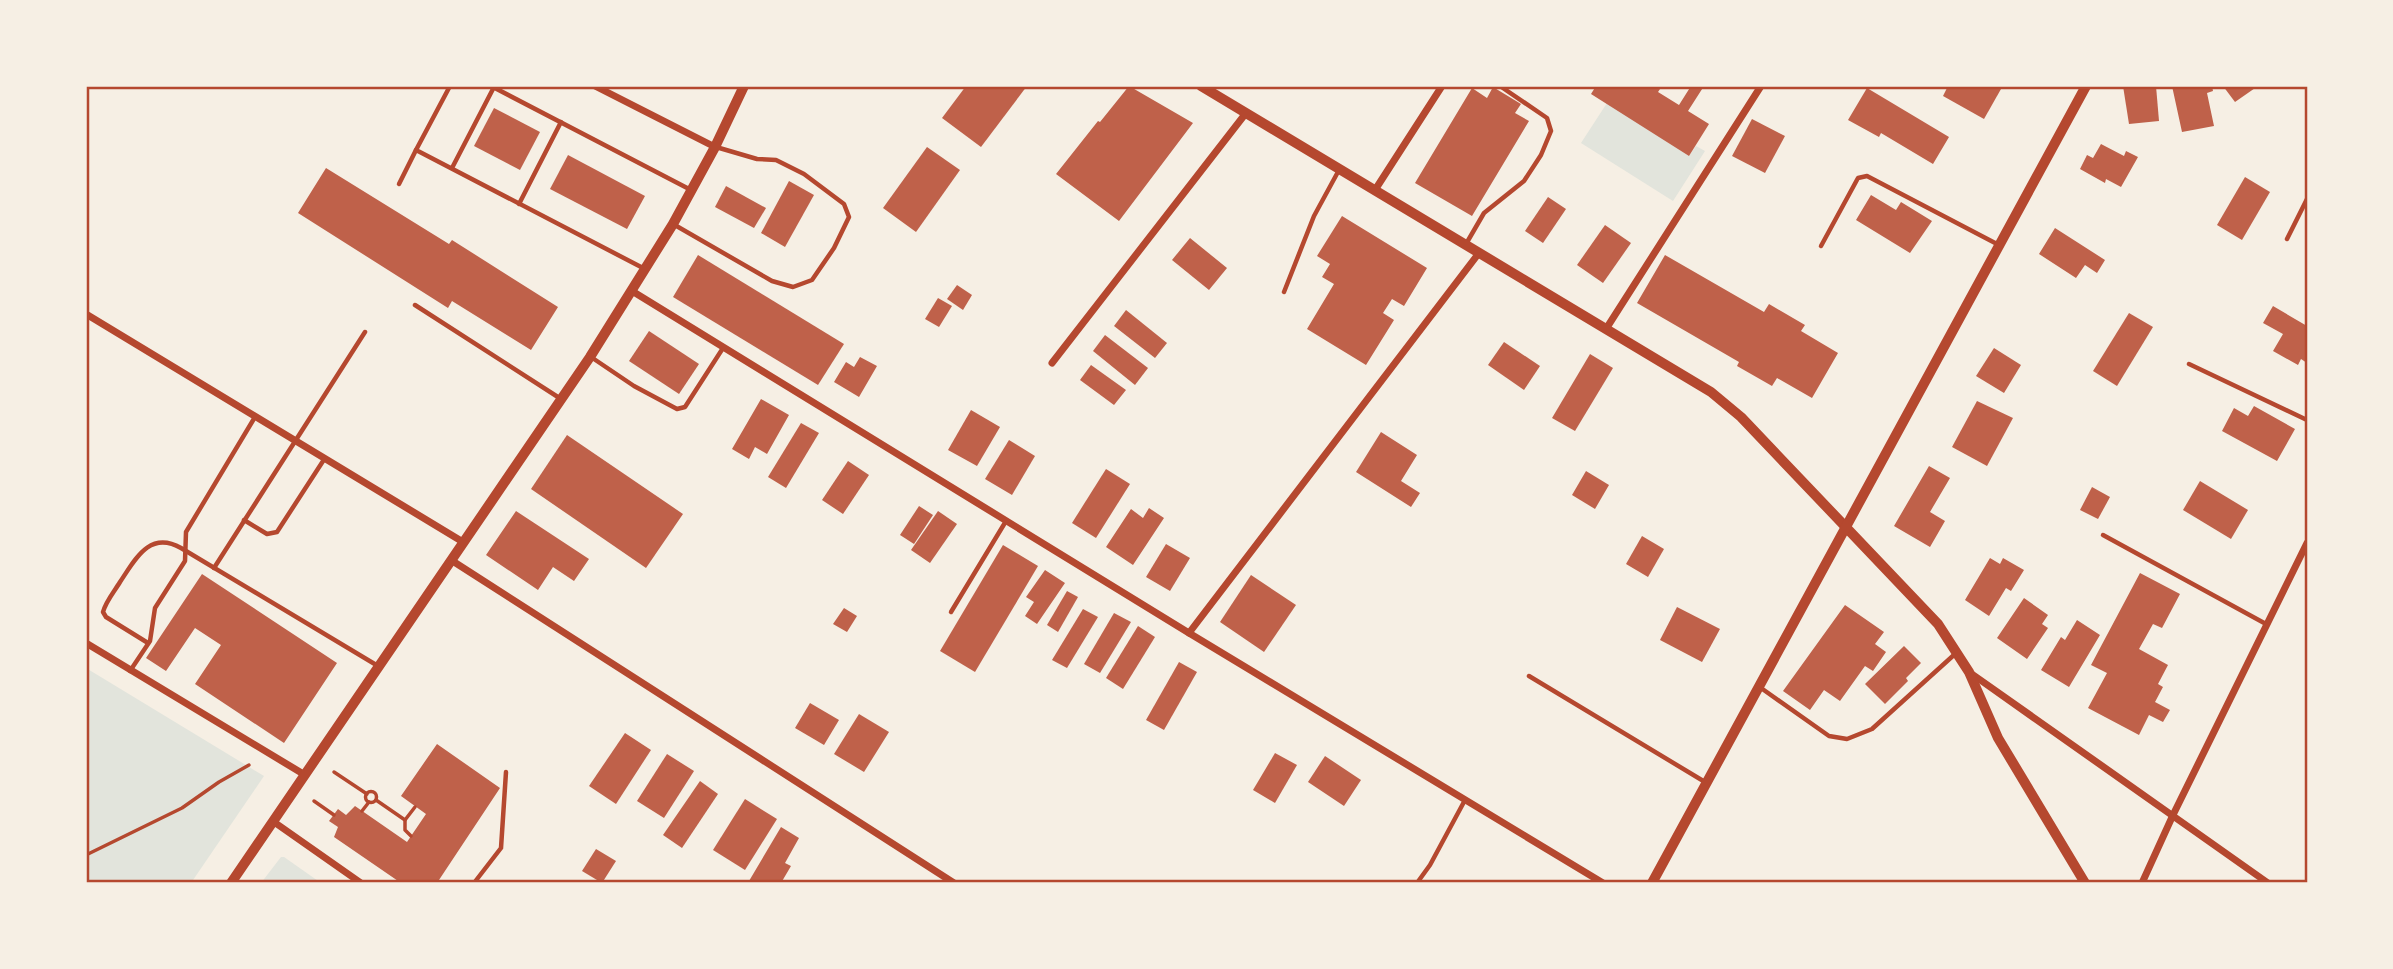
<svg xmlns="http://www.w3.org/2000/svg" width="2393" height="969" font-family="'Alegreya Sans',sans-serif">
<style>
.green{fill:#e2e4dc}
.building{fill:#bf614a}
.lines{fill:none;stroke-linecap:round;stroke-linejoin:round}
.path{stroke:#b5482f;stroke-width:3.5}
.service{stroke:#b5482f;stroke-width:4.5}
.minor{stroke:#b5482f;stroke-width:7}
.tertiary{stroke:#b5482f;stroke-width:10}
.neatline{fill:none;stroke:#b5482f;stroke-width:2.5}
</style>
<rect width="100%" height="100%" fill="#f6efe4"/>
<g class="green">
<path d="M1607,103L1689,156L1696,146L1705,151L1673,201L1581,143Z"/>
<path d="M86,668L264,776L191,883H86Z"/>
<path d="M281,857H284L321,883H261Z"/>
</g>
<g class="building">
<path d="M966,86H1027L981,147L942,118Z"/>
<path d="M1129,86L1193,123L1119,221L1056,174L1098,121L1100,122Z"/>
<path d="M1596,86H1662L1658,92L1679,105L1691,86H1704L1688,111L1709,124L1689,156L1591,94Z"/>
<path d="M1948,86H1994L2001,89L1984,119L1943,96Z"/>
<path d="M2123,86H2156L2159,121L2129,124Z"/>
<path d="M2172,86H2212L2213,91L2207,93L2214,126L2182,132Z"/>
<path d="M2223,86H2258L2235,102Z"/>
<path d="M1493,87L1521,104L1515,113L1529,121L1472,216L1415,183L1472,88L1487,98Z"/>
<path d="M1867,88L1949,137L1933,164L1881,133L1879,137L1848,120Z"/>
<path d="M494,108L540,132L520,170L474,146Z"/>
<path d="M1752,119L1785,136L1765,173L1732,156Z"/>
<path d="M2101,144L2124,156L2126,151L2138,157L2121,187L2106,179L2105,183L2080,169L2087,155L2093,158Z"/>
<path d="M927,147L960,170L916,232L883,208Z"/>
<path d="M568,155L645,196L627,229L550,189Z"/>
<path d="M326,168L449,244L452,240L558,307L531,350L452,301L448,308L298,213Z"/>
<path d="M2245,177L2270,192L2242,240L2217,225Z"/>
<path d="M789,181L814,195L785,247L761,233Z"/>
<path d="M726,186L766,208L754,228L715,207Z"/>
<path d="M1871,195L1896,210L1901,202L1932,221L1910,253L1856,220Z"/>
<path d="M1548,197L1566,209L1543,243L1525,231Z"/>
<path d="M1342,216L1427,268L1404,306L1392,299L1383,313L1394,320L1366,365L1307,329L1334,284L1322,277L1330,264L1317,256Z"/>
<path d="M1605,225L1631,243L1603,283L1577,265Z"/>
<path d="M2055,228L2105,260L2097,273L2085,265L2076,278L2039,254Z"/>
<path d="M1190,238L1227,268L1209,290L1172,260Z"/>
<path d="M698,255L844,344L818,385L673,297Z"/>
<path d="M1665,255L1764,312L1769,304L1805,325L1801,331L1838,353L1812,398L1777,378L1772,386L1737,366L1739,362L1637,303Z"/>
<path d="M957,285L972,295L963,310L947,299Z"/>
<path d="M938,298L952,306L939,327L925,319Z"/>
<path d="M2273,306L2307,326V363L2301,359L2298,365L2273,351L2283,334L2263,323Z"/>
<path d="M1126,310L1167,343L1155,358L1114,326Z"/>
<path d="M2129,313L2153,327L2117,386L2093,371Z"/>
<path d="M649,331L699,364L679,394L629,361Z"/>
<path d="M1105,335L1148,368L1135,385L1093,351Z"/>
<path d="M1504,342L1540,366L1524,390L1488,365Z"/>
<path d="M1994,348L2021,365L2004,393L1976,376Z"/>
<path d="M1590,354L1613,368L1575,431L1552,418Z"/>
<path d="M860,357L877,366L859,397L834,382L846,362L854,367Z"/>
<path d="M1091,365L1126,390L1114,405L1080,380Z"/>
<path d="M761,399L789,415L767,454L755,447L749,459L732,449Z"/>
<path d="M1977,401L2013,418L1987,466L1952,447Z"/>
<path d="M2254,406L2295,429L2277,461L2222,431L2234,408L2248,416Z"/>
<path d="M971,410L1000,427L977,466L948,450Z"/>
<path d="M801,423L819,433L786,488L768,477Z"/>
<path d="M1381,432L1417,455L1401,481L1420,493L1411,507L1356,472Z"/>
<path d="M567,435L683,514L646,568L531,489Z"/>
<path d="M1009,440L1035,456L1012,495L985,479Z"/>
<path d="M848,461L869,475L843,514L822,500Z"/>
<path d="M1929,466L1950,478L1930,512L1945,521L1930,547L1894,526Z"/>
<path d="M1106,469L1130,484L1096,538L1072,523Z"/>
<path d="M1586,471L1609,485L1595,509L1572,495Z"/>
<path d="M2200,481L2248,510L2231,539L2183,510Z"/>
<path d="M2092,487L2110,497L2098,519L2080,510Z"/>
<path d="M919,506L933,515L914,544L900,535Z"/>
<path d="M1149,508L1164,518L1133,565L1106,547L1131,509L1143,518Z"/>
<path d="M516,511L589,559L574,581L553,567L538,590L486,555Z"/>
<path d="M938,511L957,524L930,563L911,550Z"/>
<path d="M1642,536L1664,549L1648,577L1626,564Z"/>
<path d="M1166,544L1190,558L1170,591L1146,577Z"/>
<path d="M1003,545L1038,566L975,672L940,651Z"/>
<path d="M1990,558L2000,564L2003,558L2024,570L2011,591L2006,588L1989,616L1965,600Z"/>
<path d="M1045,570L1065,583L1037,624L1025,616L1034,602L1026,597Z"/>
<path d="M2140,573L2180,594L2162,628L2153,624L2139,649L2168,665L2158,684L2163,687L2155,702L2170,710L2163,722L2149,715L2139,735L2088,708L2107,673L2091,665Z"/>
<path d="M202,574L337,663L284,743L195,684L221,645L195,628L166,671L146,658Z"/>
<path d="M1251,575L1296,605L1264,652L1220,622Z"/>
<path d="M1067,591L1078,597L1058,632L1047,625Z"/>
<path d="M2024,598L2048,615L2042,624L2048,628L2027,659L1997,638Z"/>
<path d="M1845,605L1884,632L1875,644L1886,652L1873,671L1865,666L1840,701L1824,690L1810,710L1783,691Z"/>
<path d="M1677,607L1720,629L1702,662L1660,640Z"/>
<path d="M844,608L857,616L847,632L833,624Z"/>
<path d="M1083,609L1098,617L1067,668L1052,660Z"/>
<path d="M1114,613L1131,622L1100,673L1084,664Z"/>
<path d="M2077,620L2100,635L2069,687L2041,670L2061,637L2065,640Z"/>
<path d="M1138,626L1155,637L1123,689L1106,678Z"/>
<path d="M1904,646L1921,663L1906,678L1908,681L1885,704L1865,684Z"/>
<path d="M1179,662L1197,672L1164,730L1146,720Z"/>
<path d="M810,703L839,720L824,745L795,728Z"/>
<path d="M859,714L889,732L864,772L834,754Z"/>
<path d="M625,733L651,750L616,804L589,786Z"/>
<path d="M437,744L500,788L437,883H411L407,880L405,883H401L334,837L338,827L329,821L338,809L346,815L355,806L407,842L426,814L401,796Z"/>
<path d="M1275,753L1297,765L1275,803L1253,790Z"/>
<path d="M667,754L694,771L664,818L637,801Z"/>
<path d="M1325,756L1361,780L1344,806L1308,782Z"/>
<path d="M700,781L718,794L682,848L663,835Z"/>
<path d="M745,799L777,819L745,870L713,850Z"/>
<path d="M781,827L799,838L785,863L791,866L781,883H752L749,881Z"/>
<path d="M596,849L616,861L602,883L582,871Z"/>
</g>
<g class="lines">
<g class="path">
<path d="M334,772L367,794"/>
<circle cx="371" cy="797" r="5.5"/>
<path d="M376,800L405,820V830L411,836"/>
<path d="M314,801L334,815"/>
<path d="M362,811L369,802"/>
<path d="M405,820L415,807"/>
<path d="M86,855L182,808L219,782L249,765"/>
</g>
<g class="service">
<path d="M450,86L416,150L643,268"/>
<path d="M491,86L691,190"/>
<path d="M452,168L494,87"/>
<path d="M399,184L416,150"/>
<path d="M519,204L561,122"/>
<path d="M673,224L772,281L793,287L812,280L834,248L849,217L844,204L804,174L776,160L757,159L716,147"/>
<path d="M2287,239L2307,199"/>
<path d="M1466,244L1484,213L1524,181L1541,155L1551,131L1547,118L1500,86"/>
<path d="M1821,246L1858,178L1867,176L1997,244"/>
<path d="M1284,292L1314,216L1339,170"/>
<path d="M415,305L561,399"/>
<path d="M591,357L634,386L677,409L685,407L723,348"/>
<path d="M2189,364L2307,420"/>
<path d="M244,520L267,534L277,532L325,458"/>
<path d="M2103,535L2266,624"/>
<path d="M214,568L365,332"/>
<path d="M951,612L1006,521"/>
<path d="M148,643L106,617L103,612C106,601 114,592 120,582C135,560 149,530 181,548L378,666"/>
<path d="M130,671L150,641L155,608L185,561L186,532L255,417"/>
<path d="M1529,676L1705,782"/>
<path d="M1761,688L1829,736L1847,739L1872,729L1955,654"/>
<path d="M474,883L501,848L506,772"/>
<path d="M1417,883L1430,865L1465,800"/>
</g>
<g class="minor">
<path d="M595,86L715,147"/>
<path d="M1375,190L1442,86"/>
<path d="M632,291L1189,633L1603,883"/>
<path d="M86,314L463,542"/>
<path d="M1606,329L1761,86"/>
<path d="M1052,363L1246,113"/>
<path d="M451,560L954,883"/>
<path d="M1189,633L1479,253"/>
<path d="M86,643L305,775"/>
<path d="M1969,672L2268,883"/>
<path d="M274,822L361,883"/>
<path d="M2142,883L2173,815L2307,543"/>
</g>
<g class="tertiary">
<path d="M1201,86L1711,392L1741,417L1938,624L1969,672L1998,738L2085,883"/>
<path d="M231,883L590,357L673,224L715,147L744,86"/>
<path d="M1652,883L2086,86"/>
</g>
</g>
<rect width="2393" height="969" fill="none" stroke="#f6efe4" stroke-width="175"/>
<rect x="88" y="88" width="2218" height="793" class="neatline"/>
</svg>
